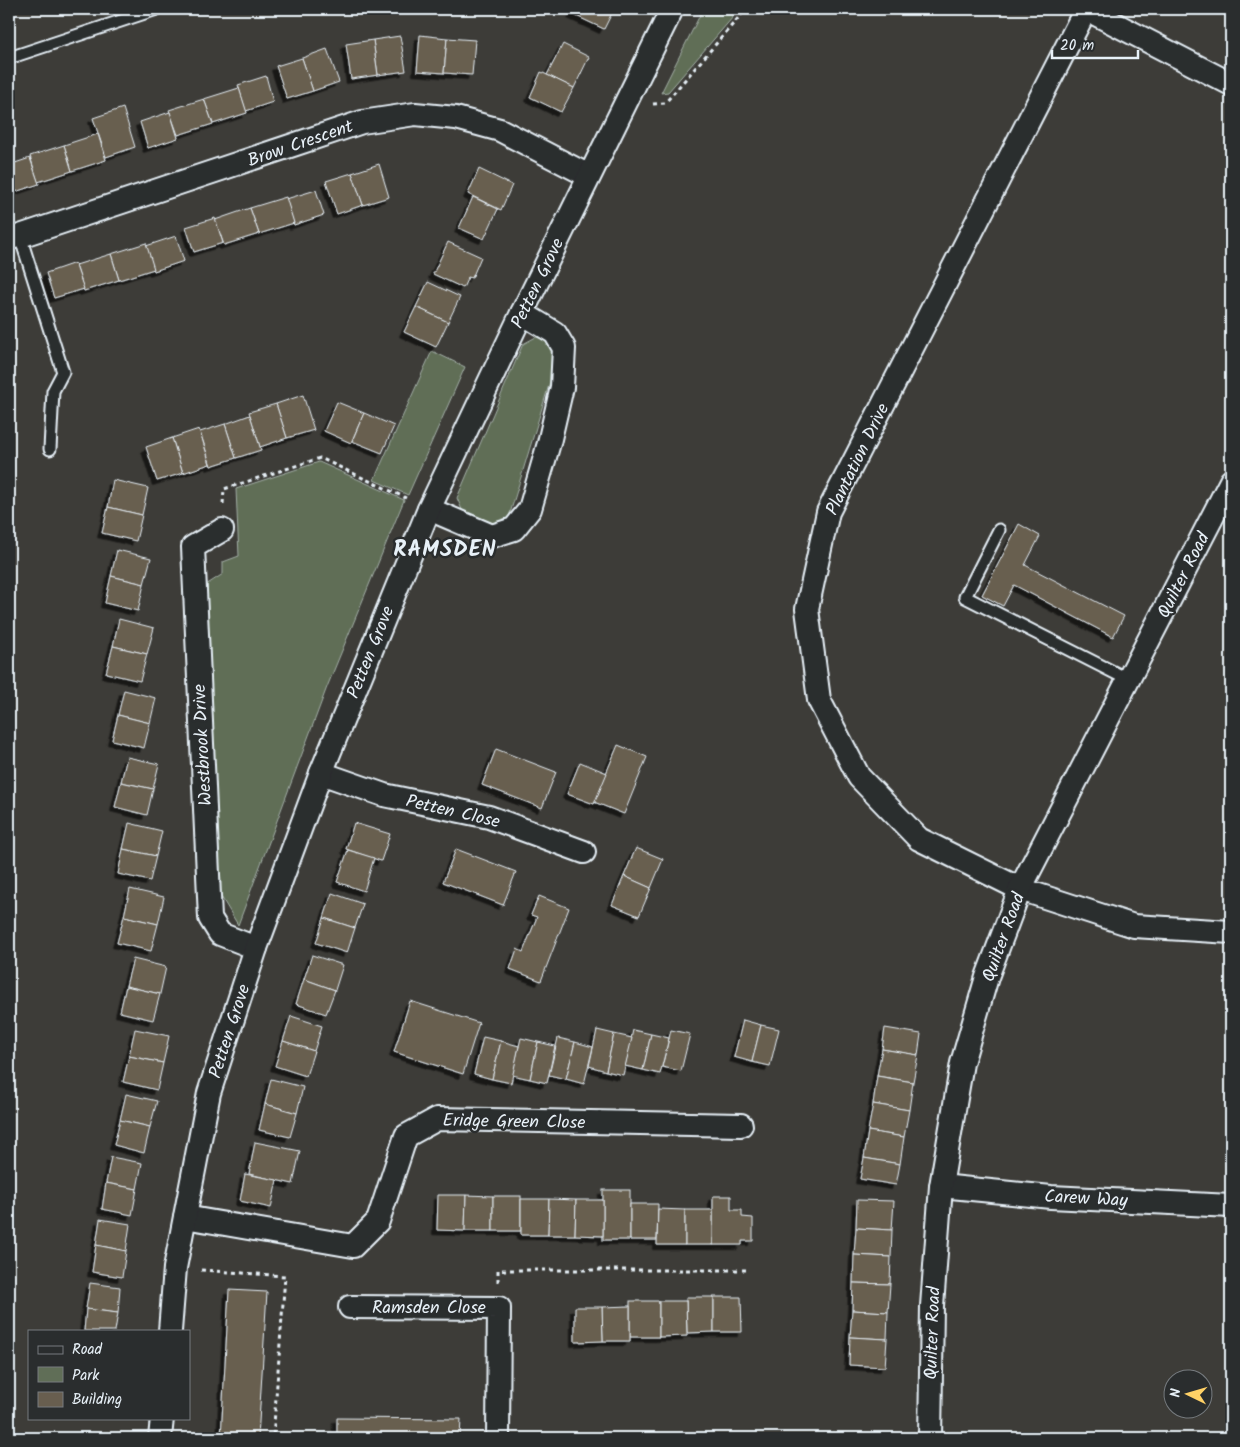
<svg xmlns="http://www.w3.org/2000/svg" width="1240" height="1447" font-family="Kalam,sans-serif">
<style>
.green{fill:#606e57;stroke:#a4b0a8}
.building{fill:#685e4f;stroke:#e8f1f8;filter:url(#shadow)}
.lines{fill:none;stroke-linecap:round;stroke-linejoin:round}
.lane-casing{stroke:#e8f1f8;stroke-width:15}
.street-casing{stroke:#e8f1f8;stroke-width:26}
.path{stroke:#e8f1f8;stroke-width:3;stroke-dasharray:4 4;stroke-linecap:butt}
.lane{stroke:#2a2d2e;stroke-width:11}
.street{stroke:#2a2d2e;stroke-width:22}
.labels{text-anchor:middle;stroke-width:5;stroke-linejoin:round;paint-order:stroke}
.street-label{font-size:18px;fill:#e8f1f8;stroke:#2a2d2e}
.district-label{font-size:22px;font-weight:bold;letter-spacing:1px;fill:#e8f1f8;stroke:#2a2d2e}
</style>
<defs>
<filter id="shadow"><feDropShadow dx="-4.5" dy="4.5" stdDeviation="0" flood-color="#0009"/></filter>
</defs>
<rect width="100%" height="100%" fill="#3d3c38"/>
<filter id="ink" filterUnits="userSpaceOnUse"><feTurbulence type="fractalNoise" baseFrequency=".02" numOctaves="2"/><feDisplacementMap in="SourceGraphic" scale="10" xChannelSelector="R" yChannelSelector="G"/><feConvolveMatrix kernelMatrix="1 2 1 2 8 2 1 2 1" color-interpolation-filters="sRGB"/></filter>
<g filter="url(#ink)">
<g class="green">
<path d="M703,9H740L668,92L661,93Z"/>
<path d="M536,337L554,343L558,355L508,520L496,526L463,512L457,498L523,344Z"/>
<path d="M432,351L465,367L408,495L374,480Z"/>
<path d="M319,462L404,500L327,687L238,925L220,895L206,585L223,574V562L239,556L236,489Z"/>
</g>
<g class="building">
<path d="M575,9H614L604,29L572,14Z"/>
<path d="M420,35L447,38L444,73L417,71Z"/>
<path d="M400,36L406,71L378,75L373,40Z"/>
<path d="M447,38L475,40L472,75L444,73Z"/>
<path d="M373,40L378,75L351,79L346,44Z"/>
<path d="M563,44L589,57L574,88L547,75Z"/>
<path d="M327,49L339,82L313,91L302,58Z"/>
<path d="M302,58L313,91L287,99L276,66Z"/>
<path d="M541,72L574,88L561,112L530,97Z"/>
<path d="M266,76L273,102L246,111L238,85Z"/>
<path d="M239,88L247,113L213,124L204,99Z"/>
<path d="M204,99L213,124L178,135L169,110Z"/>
<path d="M123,108L135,147L106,157L93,118Z"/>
<path d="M170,112L178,138L148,148L140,122Z"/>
<path d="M98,134L106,160L72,171L64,145Z"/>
<path d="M64,145L72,171L38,182L30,156Z"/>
<path d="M30,158L39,184L9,194V165Z"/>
<path d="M379,164L389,197L363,205L352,173Z"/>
<path d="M479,169L512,185L501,210L468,194Z"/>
<path d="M352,173L363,205L337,214L326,181Z"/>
<path d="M316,190L324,215L294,225L286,199Z"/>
<path d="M286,197L294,223L259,234L250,208Z"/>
<path d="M473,197L498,209L484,239L459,228Z"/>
<path d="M250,208L259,234L224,245L215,220Z"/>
<path d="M215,218L223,243L194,252L186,227Z"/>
<path d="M176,236L184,261L154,271L146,246Z"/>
<path d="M448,242L481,257L472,278L468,277L463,288L433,274Z"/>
<path d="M146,243L154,269L119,280L111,254Z"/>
<path d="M111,254L119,280L84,291L76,265Z"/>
<path d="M75,263L84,289L54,298L46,273Z"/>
<path d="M428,282L460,297L448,322L416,307Z"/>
<path d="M416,307L448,322L436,347L404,332Z"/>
<path d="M303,395L314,430L287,438L276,404Z"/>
<path d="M337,402L364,413L351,443L324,431Z"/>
<path d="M276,404L287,438L260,447L249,412Z"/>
<path d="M364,413L394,426L382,453L352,441Z"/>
<path d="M250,415L261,450L236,458L225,424Z"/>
<path d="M225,424L236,458L211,466L200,432Z"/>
<path d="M199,429L210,464L183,473L172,438Z"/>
<path d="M172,438L183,473L157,481L146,447Z"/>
<path d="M113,480L148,488L142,515L108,507Z"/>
<path d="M108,507L142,515L136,541L102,533Z"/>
<path d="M1019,524L1040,536L1025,565L1124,616L1113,637L1014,585L1003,606L982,595Z"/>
<path d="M117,550L151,558L144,584L111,576Z"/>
<path d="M111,576L144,584L138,611L105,603Z"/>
<path d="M119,619L154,628L147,654L113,646Z"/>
<path d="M113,646L147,654L140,681L106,673Z"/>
<path d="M124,690L156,698L150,723L118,715Z"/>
<path d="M118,715L150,723L144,748L112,740Z"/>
<path d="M618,745L647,757L624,814L594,802Z"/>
<path d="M496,749L556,772L542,808L482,785Z"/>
<path d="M127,757L159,764L153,789L121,782Z"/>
<path d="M580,762L607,773L594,804L567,794Z"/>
<path d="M121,782L153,789L147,815L115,807Z"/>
<path d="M129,823L162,831L156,856L123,849Z"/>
<path d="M354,823L390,834L381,861L346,849Z"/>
<path d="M636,848L663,859L651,888L624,876Z"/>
<path d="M123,849L156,856L150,881L118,874Z"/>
<path d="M456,849L516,872L503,905L443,882Z"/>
<path d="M348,850L374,858L364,891L337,882Z"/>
<path d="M624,876L651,888L639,916L612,905Z"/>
<path d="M130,889L164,897L158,924L124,916Z"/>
<path d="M332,893L363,904L355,928L324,918Z"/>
<path d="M539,896L569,908L541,981L510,969L517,949L523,952L537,917L531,915Z"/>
<path d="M124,916L158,924L151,951L117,943Z"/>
<path d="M324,918L355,928L347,953L316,943Z"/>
<path d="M312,955L343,965L335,990L304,979Z"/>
<path d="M133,959L166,967L160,994L126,986Z"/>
<path d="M304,979L335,990L326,1014L296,1004Z"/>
<path d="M126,986L160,994L153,1020L120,1012Z"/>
<path d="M410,1001L479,1023L463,1074L394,1052Z"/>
<path d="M291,1016L322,1026L314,1051L283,1041Z"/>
<path d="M743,1020L761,1025L752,1062L734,1057Z"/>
<path d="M761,1025L779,1029L770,1066L752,1062Z"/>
<path d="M885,1028L921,1034L918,1055L882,1049Z"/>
<path d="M135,1029L169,1036L163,1063L129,1056Z"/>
<path d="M597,1030L614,1034L606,1071L589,1066Z"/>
<path d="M633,1030L651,1034L643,1070L625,1066Z"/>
<path d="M671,1030L690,1034L681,1071L662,1067Z"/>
<path d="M614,1034L632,1038L623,1075L606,1071Z"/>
<path d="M651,1034L669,1038L660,1074L643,1070Z"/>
<path d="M483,1037L501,1041L492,1079L474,1074Z"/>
<path d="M521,1038L538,1042L530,1079L512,1075Z"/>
<path d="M558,1038L575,1042L566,1079L549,1075Z"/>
<path d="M283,1041L314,1051L306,1076L275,1066Z"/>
<path d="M501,1041L519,1046L511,1083L492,1079Z"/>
<path d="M538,1042L555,1046L547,1083L530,1079Z"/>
<path d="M575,1042L593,1047L584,1084L566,1079Z"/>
<path d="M882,1049L918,1055L913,1082L877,1076Z"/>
<path d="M129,1056L163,1063L157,1090L123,1082Z"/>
<path d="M877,1076L913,1082L909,1110L873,1104Z"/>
<path d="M271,1079L303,1087L297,1113L265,1104Z"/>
<path d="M126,1094L157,1101L150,1127L120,1120Z"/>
<path d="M265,1104L297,1113L290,1137L259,1130Z"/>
<path d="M873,1104L909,1110L904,1137L868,1131Z"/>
<path d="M120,1120L150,1127L144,1153L114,1145Z"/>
<path d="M868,1131L904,1137L900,1164L864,1158Z"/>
<path d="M255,1142L300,1151L293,1184L249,1174Z"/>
<path d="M111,1157L142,1163L137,1189L106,1183Z"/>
<path d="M864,1158L900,1164L896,1185L860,1179Z"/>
<path d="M245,1174L277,1180L271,1208L240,1201Z"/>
<path d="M106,1183L137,1189L132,1215L102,1209Z"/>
<rect x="603" y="1190" width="27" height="50"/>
<path d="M438,1195H466L465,1231L437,1230Z"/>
<path d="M466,1195L493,1196V1231H465Z"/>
<rect x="493" y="1196" width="28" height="35"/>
<path d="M713,1196H731V1210H742V1217L753,1218V1241H742V1245H713Z"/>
<path d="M521,1199H549L548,1235H521Z"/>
<path d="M549,1199L576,1200L575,1235H548Z"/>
<path d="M576,1200H603V1236L575,1235Z"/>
<path d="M857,1200L894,1201L892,1230L856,1228Z"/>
<path d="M630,1204H658L657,1240H630Z"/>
<path d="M658,1209L685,1210V1245H657Z"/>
<rect x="685" y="1210" width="28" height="35"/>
<path d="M100,1219L130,1224L126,1251L96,1245Z"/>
<path d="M856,1228L892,1230L891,1257L854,1255Z"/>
<path d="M96,1245L126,1251L122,1277L92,1272Z"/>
<path d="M854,1255L891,1257L890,1284L853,1283Z"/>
<path d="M90,1283L120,1287L118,1313L86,1309Z"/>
<path d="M853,1283L890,1284L888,1312L852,1310Z"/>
<path d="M229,1290L267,1292L258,1438H221Z"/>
<path d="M686,1297H714V1332L687,1333Z"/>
<path d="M714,1297H741L742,1332H714Z"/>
<rect x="630" y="1301" width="29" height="36"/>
<path d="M659,1301H686L687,1336L659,1337Z"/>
<path d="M630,1306V1341H603L602,1307Z"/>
<path d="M575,1307H602L603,1341L575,1342Z"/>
<path d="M86,1309L118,1313L115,1331H84Z"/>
<path d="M852,1310L888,1312L887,1339L850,1337Z"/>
<path d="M850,1337L887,1339L885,1367L849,1365Z"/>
<path d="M337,1418L461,1419L460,1438H337Z"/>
</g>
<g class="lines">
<g class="lane-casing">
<g id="lane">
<path d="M9,58L157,9"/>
<path d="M20,236L63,372L53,391L50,449"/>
<path d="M999,530L965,597L1129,680"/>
</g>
</g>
<g class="street-casing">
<g id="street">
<path d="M1086,9L828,512L807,609L819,700L859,777L919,839L1020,889L1134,926L1231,932"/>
<path d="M1086,9L1231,84"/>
<path d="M9,238L20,236L362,122L415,114L456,118L500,130L589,176"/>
<path d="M429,509L492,536L514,529L530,509L549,443L562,387L564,348L555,333L522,313"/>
<path d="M222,530L193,547L210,918L220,934L256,948"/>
<path d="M321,773L384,795L489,817L584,852"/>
<path d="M941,1186L1051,1197L1231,1206"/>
<path d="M185,1217L353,1246L378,1221L406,1136L437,1119L741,1125"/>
<path d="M350,1307L499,1308L498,1438"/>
<path d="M170,1331L175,1268L209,1093L256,948L321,773L429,509L522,313L672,9"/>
<path d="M160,1438L162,1418"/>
<path d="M930,1438L932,1306L941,1186L962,1063L987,977L1020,889L1231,481"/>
</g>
</g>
<g class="path">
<path d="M653,104L665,103L746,9"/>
<path d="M223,504L224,489L320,458L406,498"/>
<path d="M201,1270L285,1276L273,1438"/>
<path d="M498,1282V1270H748"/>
</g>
<use href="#lane" class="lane"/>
<use href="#street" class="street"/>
</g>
</g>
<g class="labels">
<g class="street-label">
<text transform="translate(300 143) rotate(-19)" y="6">Brow Crescent</text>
<text transform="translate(537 283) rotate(-64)" y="6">Petten Grove</text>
<text transform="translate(857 459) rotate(-64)" y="6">Plantation Drive</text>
<text transform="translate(1183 575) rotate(-63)" y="6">Quilter Road</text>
<text transform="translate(370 652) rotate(-68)" y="6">Petten Grove</text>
<text transform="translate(202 745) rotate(-93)" y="6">Westbrook Drive</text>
<text transform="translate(453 811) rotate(13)" y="6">Petten Close</text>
<text transform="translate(1003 937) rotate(-70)" y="6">Quilter Road</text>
<text transform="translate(229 1031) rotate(-72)" y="6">Petten Grove</text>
<text transform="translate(514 1121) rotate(1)" y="6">Eridge Green Close</text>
<text transform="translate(1086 1198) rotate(3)" y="6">Carew Way</text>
<text x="429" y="1313">Ramsden Close</text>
<text transform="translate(932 1333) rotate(-88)" y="6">Quilter Road</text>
</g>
<g class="district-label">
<text x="445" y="556">RAMSDEN</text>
</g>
</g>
<rect width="1240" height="1447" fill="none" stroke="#2a2d2e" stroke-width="30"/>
<rect x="15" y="15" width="1210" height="1417" fill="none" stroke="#e8f1f8" stroke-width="2" filter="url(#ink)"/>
<rect x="28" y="1330" width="162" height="90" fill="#2a2d2e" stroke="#767b7f"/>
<rect x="38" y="1346" width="25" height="8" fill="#2a2d2e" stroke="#767b7f"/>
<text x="72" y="1354" font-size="15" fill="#e8f1f8">Road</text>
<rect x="38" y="1367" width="25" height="15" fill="#606e57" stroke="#767b7f"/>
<text x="72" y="1380" font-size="15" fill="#e8f1f8">Park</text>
<rect x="38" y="1392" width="25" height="15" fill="#685e4f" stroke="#767b7f"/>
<text x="72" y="1404" font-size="15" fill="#e8f1f8">Building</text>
<g transform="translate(1188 1394) rotate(275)"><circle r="24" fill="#2a2d2e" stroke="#767b7f"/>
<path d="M0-4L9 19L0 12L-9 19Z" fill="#ffd166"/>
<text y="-8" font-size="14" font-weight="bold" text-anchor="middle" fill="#e8f1f8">N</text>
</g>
<path d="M1052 50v8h86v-8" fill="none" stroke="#e8f1f8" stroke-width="2.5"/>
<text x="1060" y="50" font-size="15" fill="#e8f1f8" stroke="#2a2d2e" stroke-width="4" paint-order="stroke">20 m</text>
</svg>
